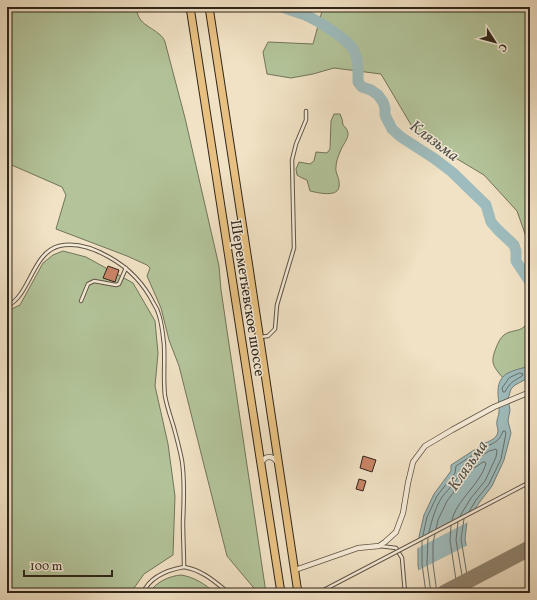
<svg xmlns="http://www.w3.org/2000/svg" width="537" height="600" font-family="Vollkorn,serif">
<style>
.green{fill:#b3c49a;stroke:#71745b}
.water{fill:#9ebcbd;stroke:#72807d}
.pier{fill:#f1e2c5}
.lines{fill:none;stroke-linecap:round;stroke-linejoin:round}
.shore{stroke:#66706c;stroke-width:1}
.river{stroke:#9ebcbd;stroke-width:11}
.taxiway{stroke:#908470;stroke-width:16}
.building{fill:#cc8568;stroke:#2f251c}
.service-casing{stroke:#605446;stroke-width:4.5}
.minor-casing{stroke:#605446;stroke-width:6}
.primary-casing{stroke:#2f251c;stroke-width:9}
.service{stroke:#f6ecd9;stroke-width:2.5}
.minor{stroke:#f6ecd9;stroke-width:4.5}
.primary{stroke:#e8c182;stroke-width:7}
.service-bridge-casing{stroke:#605446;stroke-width:4.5;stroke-linecap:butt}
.service-bridge{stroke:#f6ecd9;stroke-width:2.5}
.labels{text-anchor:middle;stroke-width:3;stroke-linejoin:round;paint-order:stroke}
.street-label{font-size:15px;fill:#2f251c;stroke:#f6ecd9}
.water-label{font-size:16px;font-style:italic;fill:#50524c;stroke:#f6ecd9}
</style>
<rect width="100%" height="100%" fill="#f1e2c5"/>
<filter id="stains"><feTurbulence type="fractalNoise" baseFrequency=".005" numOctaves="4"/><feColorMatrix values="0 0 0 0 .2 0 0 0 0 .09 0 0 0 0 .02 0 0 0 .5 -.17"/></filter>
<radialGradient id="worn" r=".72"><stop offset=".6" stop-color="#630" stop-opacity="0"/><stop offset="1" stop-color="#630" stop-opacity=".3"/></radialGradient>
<g class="green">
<path d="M7,7H137C136,23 150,26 159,34C162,36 164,39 165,42L185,118L219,266L221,290L266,593H258L227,556L179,366L169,340L161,308L147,276L150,268L147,265L127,256L56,229L66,195L62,187L7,163Z"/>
<path d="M320,7H530V248L517,211L484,175L417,135L381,74L334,68L313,74L291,78L267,74L263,52L268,42L313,44L322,11Z"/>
<path d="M334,114H340L342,119L343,125C354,135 344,141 340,152C338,157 336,162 336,167C335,173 339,177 339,182C342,199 319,193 310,191L307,180L302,178L297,175L296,169L299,162L310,164L314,161L316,152L327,153L330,149L331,121Z"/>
<path d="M63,251L86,257L133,283L155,321L158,353L155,386L168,444L175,496L173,555L144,574L134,588L133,593H7V311L20,305L43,263L53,255Z"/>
<path d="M530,320V366L507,374L503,378C493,366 490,363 496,348C498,343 500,338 504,335C510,330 518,332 524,327C526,325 528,322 530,320Z"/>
<path d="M181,575C194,577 205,584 215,593H149C156,582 169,576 181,575Z"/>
</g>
<path class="water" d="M530,366V377L515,385L511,389L508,399L510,410L508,421L511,433L504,460L492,486L479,503L467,521L465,539L474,593H423L418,565V541L424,515L434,494L451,471V465L485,443C491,441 498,437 498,431C498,428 496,424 497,421C497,418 499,416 499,412C500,399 493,384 506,374C513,370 523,368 530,366Z"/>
<g class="pier">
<path d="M479,507L470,521L416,549V539Z"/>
<path d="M468,545L476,593H420L417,571Z"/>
</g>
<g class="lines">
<g class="shore">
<path d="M520,373L523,374L522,376C514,381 510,382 505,392H503L502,388L509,378Z"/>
<path d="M464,519L461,539L470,593"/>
<path d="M458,522L456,540L465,593"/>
<path d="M451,526L450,540L458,593"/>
<path d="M436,529L438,520L447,501L463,480L467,473L483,462H485L486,464C484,469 482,474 479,478C471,491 455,505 452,520"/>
<path d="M429,532C432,520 435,508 442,497C449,488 459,480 461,469L489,451L496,449L497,451L496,457L485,481L471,498L460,516"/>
<path d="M435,534L433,543V564L437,593"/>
<path d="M423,535L427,517L437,496L455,473L456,466L487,446C495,443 500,440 503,431H505L506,433L501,459L489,484L476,500L469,512"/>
<path d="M428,538L427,564L431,593"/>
<path d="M422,541V564L426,593"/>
</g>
<path class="river" d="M282,7C289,10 298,12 305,15C317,20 346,38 353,49C359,59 358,70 358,82L362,87L371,90L378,95L383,102L385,108V115L392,129L401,137L435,159L452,172L486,205L491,222L498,230L514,245L516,251V261L530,282"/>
<path class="taxiway" d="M444,593L530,548"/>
</g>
<g class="building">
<path d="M108,266L119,270L115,282L103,278Z"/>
<path d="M363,456L376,460L372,472L360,468Z"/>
<path d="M359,479L366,481L363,491L356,489Z"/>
</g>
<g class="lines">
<g class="service-casing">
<g id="service">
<path d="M81,301L88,284L94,281L116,285L119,284L126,268"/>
<path d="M7,306C30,296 32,253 59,246C76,242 95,249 109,257C129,268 144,284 154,304C156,307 158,311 159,315C162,324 163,335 164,345C165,362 163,379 165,396C167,407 171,418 174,428C177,439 180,450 182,461C185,481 184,501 183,521C183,537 184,552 184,567C167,570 150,576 143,593"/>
<path d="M260,337L268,336L275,329L277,305L294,248L292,160L296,144L306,120V111"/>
<path d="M530,456L528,469L530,484"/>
<path d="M380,546L396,548L402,558L405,593"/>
<path d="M184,567C202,570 214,581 229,593"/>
</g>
</g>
<g class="minor-casing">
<g id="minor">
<path d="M261,464C264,456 272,454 277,462"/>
<path d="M295,570L358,548L379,546L385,542L396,532L403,513L408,483L413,462L425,446L452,430L494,407L530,392"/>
</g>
</g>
<g class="primary-casing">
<g id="primary">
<path d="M190,7L281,593"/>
<path d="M209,7C240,202 268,398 298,593"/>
</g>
</g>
<use href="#service" class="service"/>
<use href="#minor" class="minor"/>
<use href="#primary" class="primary"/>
<g class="service-bridge-casing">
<path id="service-bridge" d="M318,593L530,482"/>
</g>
<use href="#service-bridge" class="service-bridge"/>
</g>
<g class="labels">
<g class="street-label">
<text transform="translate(248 298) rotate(81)" y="5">Шереметьевское шоссе</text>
</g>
<g class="water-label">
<text transform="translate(435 140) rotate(37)" y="6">Клязьма</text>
<text transform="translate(467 465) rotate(-55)" y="6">Клязьма</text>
</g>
</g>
<rect width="537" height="600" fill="none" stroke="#f1e2c5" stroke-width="24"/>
<rect x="8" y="8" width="521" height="584" fill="none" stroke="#2f251c" stroke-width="2"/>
<rect x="12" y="12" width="513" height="576" fill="none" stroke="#2f251c"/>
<g transform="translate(495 42) rotate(126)" stroke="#f6ecd9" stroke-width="3" paint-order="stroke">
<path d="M0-3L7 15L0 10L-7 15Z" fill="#2f251c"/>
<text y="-6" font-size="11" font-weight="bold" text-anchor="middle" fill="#2f251c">С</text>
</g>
<path d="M24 570v6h88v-6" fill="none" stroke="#2f251c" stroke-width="2"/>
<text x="30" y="570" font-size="12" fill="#2f251c" stroke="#f6ecd9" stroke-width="3" paint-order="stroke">100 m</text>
<rect width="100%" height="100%" filter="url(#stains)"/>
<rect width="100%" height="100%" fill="url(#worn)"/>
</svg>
